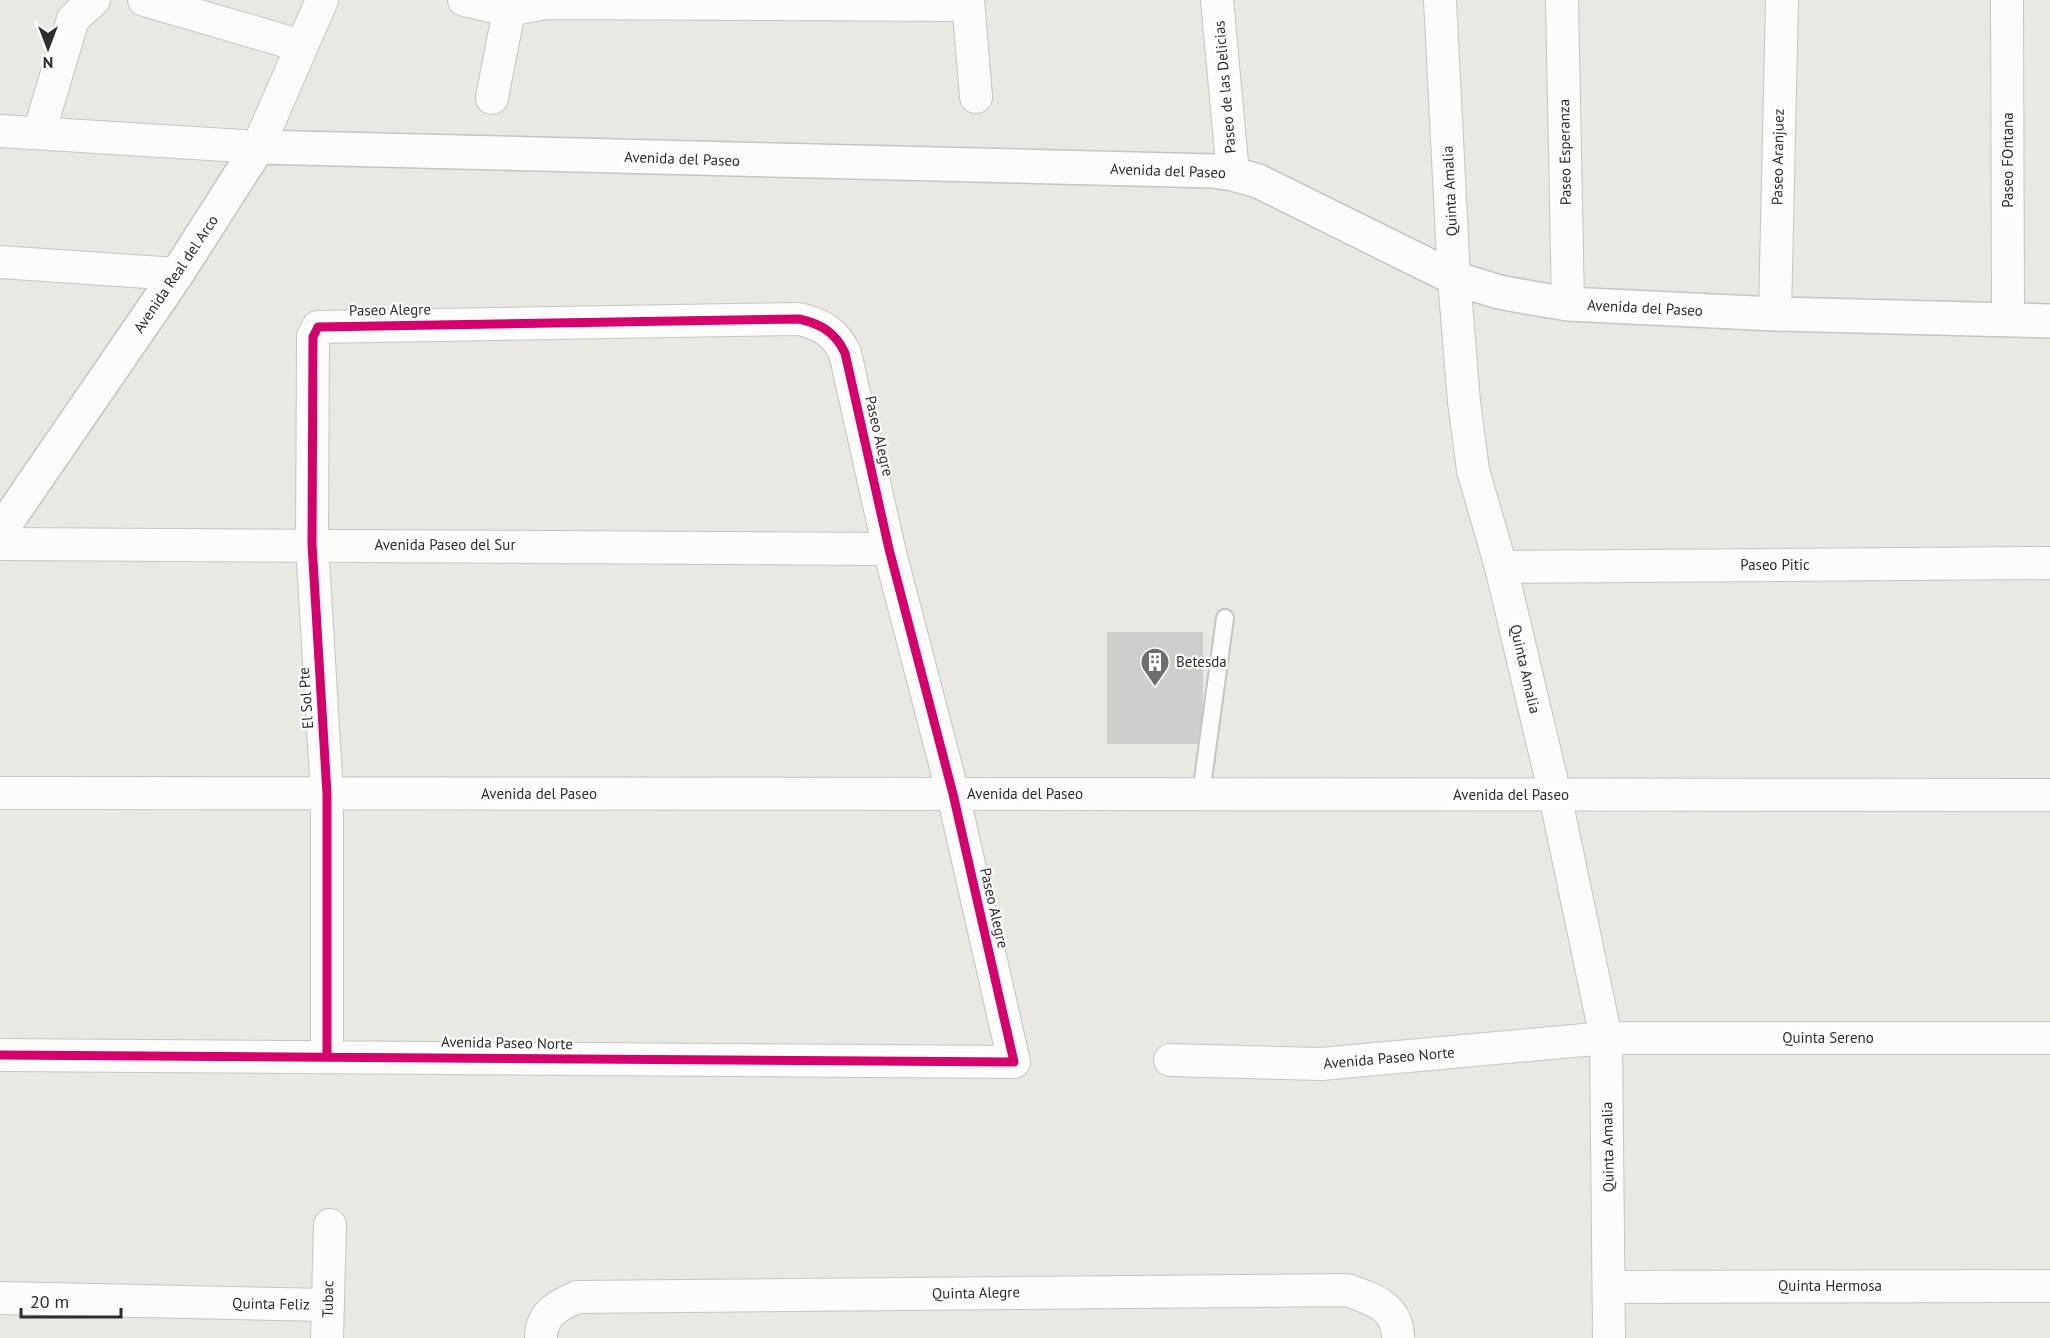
<svg xmlns="http://www.w3.org/2000/svg" width="2050" height="1338" font-family="'PT Sans',sans-serif">
<style>
.building{fill:#cfceca}
.lines{fill:none;stroke-linecap:round;stroke-linejoin:round}
.lane-casing{stroke:#c4c4c3;stroke-width:20}
.street-casing{stroke:#c4c4c3;stroke-width:34}
.secondary-casing{stroke:#c4c4c3;stroke-width:36}
.lane{stroke:#fcfcfb;stroke-width:16}
.street{stroke:#fcfcfb;stroke-width:32}
.secondary{stroke:#fcfcfb;stroke-width:33}
.cycleway-casing{stroke:#fff;stroke-width:13}
.cycleway{stroke:#d6006c;stroke-width:9}
.labels{text-anchor:middle;stroke-width:4.5;stroke-linejoin:round;paint-order:stroke}
.street-label{font-size:15px;fill:#2d2d2d;stroke:#fff}
.poi-label{font-size:15px;fill:#2d2d2d;stroke:#fff;text-anchor:start}
</style>
<rect width="100%" height="100%" fill="#eae8e3"/>
<rect class="building" x="1107" y="632" width="96" height="112"/>
<g class="lines">
<g class="lane-casing">
<path id="lane" d="M1201,794L1225,618"/>
</g>
<g class="street-casing">
<g id="street">
<path d="M144,0L302,46"/>
<path d="M464,0L508,10L546,3L968,5"/>
<path d="M968,0L976,97"/>
<path d="M1217,0L1233,174"/>
<path d="M1440,0L1454,278L1464,402L1473,470L1501,567L1555,795L1606,1038L1609,1338"/>
<path d="M1562,0L1568,304"/>
<path d="M2007,0L2008,320"/>
<path d="M492,98L511,0"/>
<path d="M0,131L258,147L322,0"/>
<path d="M39,133L73,19L94,0"/>
<path d="M0,262L177,274"/>
<path d="M1775,314L1782,0"/>
<path d="M0,544L889,549"/>
<path d="M1501,567L2050,563"/>
<path d="M0,793L2050,795"/>
<path d="M0,1055L1014,1062L953,794L889,549L845,353C835,332 821,324 799,319L318,327L313,337L312,544L327,794V1056"/>
<path d="M1170,1060L1321,1064L1606,1038H2050"/>
<path d="M1610,1287L2050,1286"/>
<path d="M0,1298L327,1305"/>
<path d="M327,1338L330,1225"/>
<path d="M541,1338C541,1314 557,1306 577,1297L1347,1290C1372,1299 1398,1306 1398,1338"/>
</g>
</g>
<g class="secondary-casing">
<path id="secondary" d="M0,532L177,274L258,147L1213,171L1233,174L1258,181L1454,278L1499,292L1532,298L1568,304L1775,314L2050,321"/>
</g>
<use href="#lane" class="lane"/>
<use href="#street" class="street"/>
<use href="#secondary" class="secondary"/>
<g class="cycleway-casing">
<path id="cycleway" d="M0,1055L1014,1062L953,794L889,549L845,353C835,332 821,324 799,319L318,327L313,337L312,544L327,794V1056"/>
</g>
<use href="#cycleway" class="cycleway"/>
</g>
<defs>
<g id="building-pin" transform="scale(1.5)"><path d="M0 17L-7.5 6A9.5 9.5 0 1 1 7.5 6Z" fill="#6f6e6d" stroke="#fff"/><path d="M-4-6H4V6H1V3H-1V6H-4ZM-2.5-4.3h1.7v1.8h-1.7ZM.8-4.3h1.7v1.8H.8ZM-2.5-1h1.7V.8h-1.7ZM.8-1h1.7V.8H.8Z" fill="#fff"/></g>
</defs>
<g fill-rule="evenodd">
<use href="#building-pin" x="1155" y="662"/>
</g>
<g class="labels">
<g class="street-label">
<text transform="translate(1225 87) rotate(-95)" y="5">Paseo de las Delicias</text>
<text transform="translate(1565 152) rotate(-91)" y="5">Paseo Esperanza</text>
<text transform="translate(1778 157) rotate(-89)" y="5">Paseo Aranjuez</text>
<text transform="translate(682 159) rotate(2)" y="5">Avenida del Paseo</text>
<text transform="translate(2008 160) rotate(-90)" y="5">Paseo FOntana</text>
<text transform="translate(1168 171) rotate(2)" y="5">Avenida del Paseo</text>
<text transform="translate(1450 191) rotate(-93)" y="5">Quinta Amalia</text>
<text transform="translate(176 274) rotate(-56)" y="5">Avenida Real del Arco</text>
<text transform="translate(1645 308) rotate(3)" y="5">Avenida del Paseo</text>
<text transform="translate(390 310) rotate(-1)" y="5">Paseo Alegre</text>
<text transform="translate(879 436) rotate(77)" y="5">Paseo Alegre</text>
<text x="445" y="550">Avenida Paseo del Sur</text>
<text x="1775" y="570">Paseo Pitic</text>
<text transform="translate(1525 669) rotate(77)" y="5">Quinta Amalia</text>
<text transform="translate(306 698) rotate(-94)" y="5">El Sol Pte</text>
<text x="539" y="799">Avenida del Paseo</text>
<text x="1025" y="799">Avenida del Paseo</text>
<text x="1511" y="800">Avenida del Paseo</text>
<text transform="translate(994 908) rotate(77)" y="5">Paseo Alegre</text>
<text x="1828" y="1043">Quinta Sereno</text>
<text transform="translate(507 1043) rotate(1)" y="5">Avenida Paseo Norte</text>
<text transform="translate(1389 1058) rotate(-5)" y="5">Avenida Paseo Norte</text>
<text transform="translate(1608 1147) rotate(-91)" y="5">Quinta Amalia</text>
<text x="1830" y="1291">Quinta Hermosa</text>
<text transform="translate(976 1293) rotate(-1)" y="5">Quinta Alegre</text>
<text transform="translate(328 1299) rotate(-89)" y="5">Tubac</text>
<text transform="translate(271 1304) rotate(1)" y="5">Quinta Feliz</text>
</g>
<g class="poi-label">
<text x="1176" y="667">Betesda</text>
</g>
</g>
<g transform="translate(48 48) rotate(180)" stroke="#ffffff" stroke-width="4.5" paint-order="stroke">
<path d="M0-4.5L10 22L0 15L-10 22Z" fill="#2d2d2d"/>
<text y="-9" font-size="16" font-weight="bold" text-anchor="middle" fill="#2d2d2d">N</text>
</g>
<path d="M21 1308v9h100v-9" fill="none" stroke="#2d2d2d" stroke-width="3"/>
<text x="30" y="1308" font-size="18" fill="#2d2d2d" stroke="#ffffff" stroke-width="4.5" paint-order="stroke">20 m</text>
</svg>
